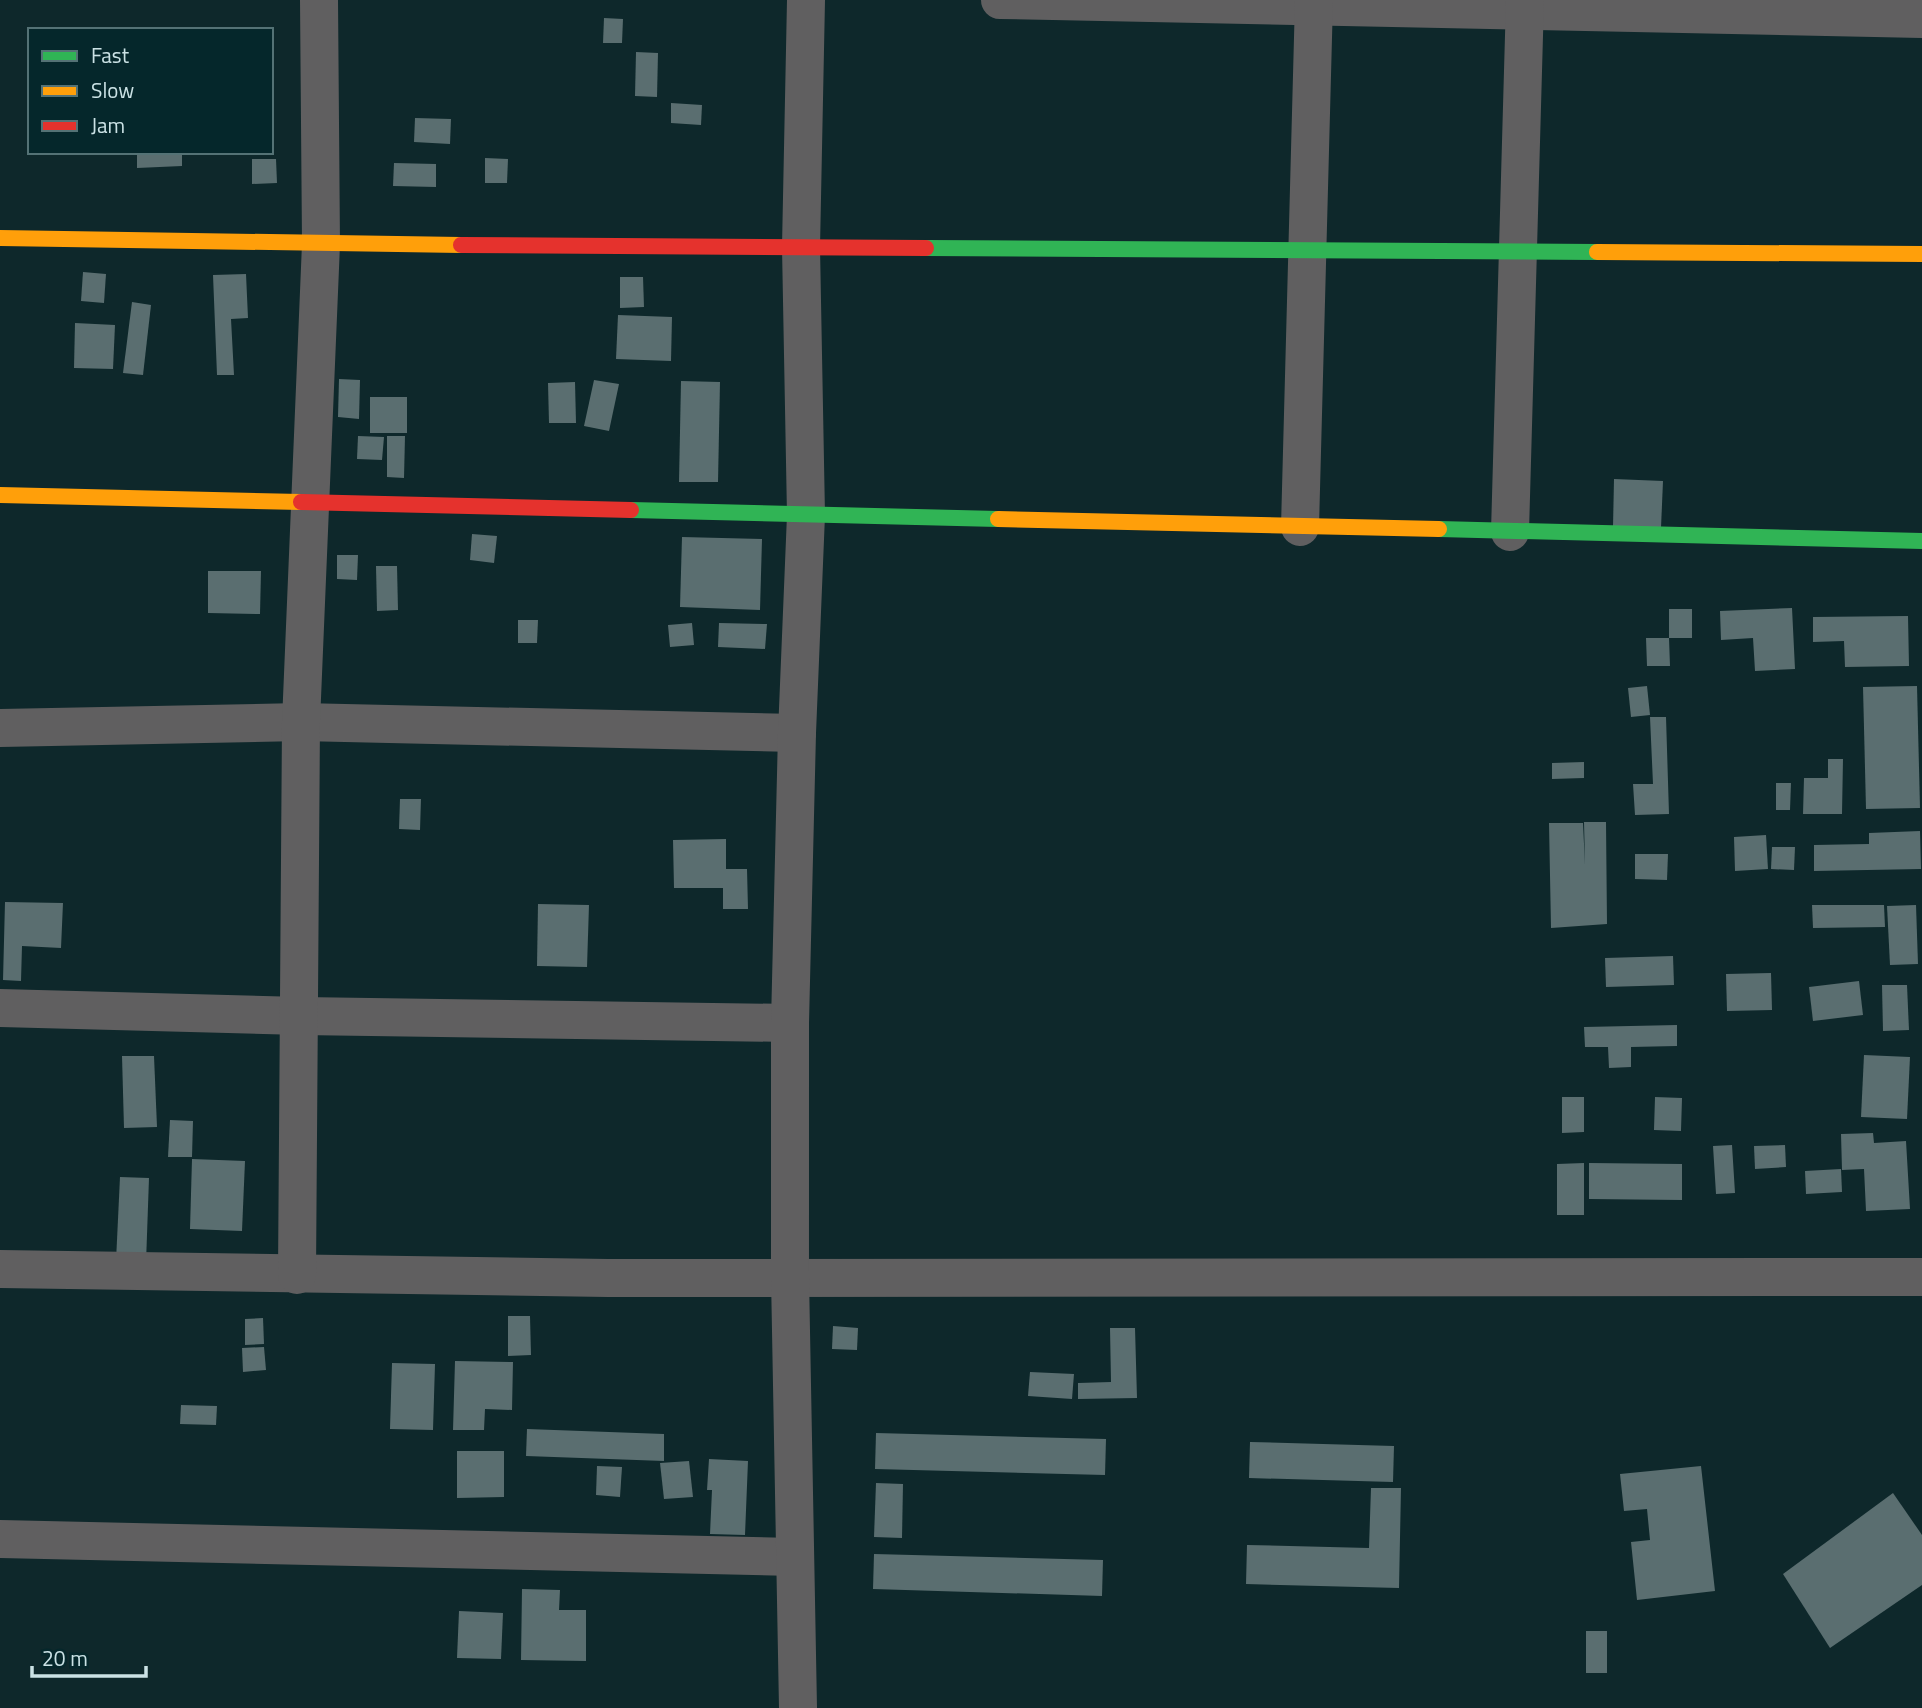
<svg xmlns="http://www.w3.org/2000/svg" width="1922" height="1708" font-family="'Titillium Web',sans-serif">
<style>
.building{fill:#5a6e70}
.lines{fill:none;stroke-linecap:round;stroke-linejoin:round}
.street{stroke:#605f60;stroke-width:38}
.fast{stroke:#30b455;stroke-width:16}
.slow{stroke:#ff9f0a;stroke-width:16}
.jam{stroke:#e5322d;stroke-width:16}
</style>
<rect width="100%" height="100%" fill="#0e282b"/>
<g class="building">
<path d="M604,18L623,19L622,43H603Z"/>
<path d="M636,52L658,53L657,97L635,96Z"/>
<path d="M671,103L702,105L701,125L671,123Z"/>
<path d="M415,118L451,119L450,144L414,142Z"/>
<path d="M137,152H182V166L137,168Z"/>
<path d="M485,158L508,159L507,183H485Z"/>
<path d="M252,159H276L277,183L252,184Z"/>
<path d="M394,163L436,164V187L393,186Z"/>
<path d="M83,272L106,274L104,303L81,301Z"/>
<path d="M246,274L248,318L231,319L234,375H217L213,275Z"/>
<path d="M620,277H643L644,307L620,308Z"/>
<path d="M132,302L151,305L143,375L123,373Z"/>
<path d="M618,315L672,317L671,361L616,359Z"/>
<path d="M75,323L115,325L113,369L74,368Z"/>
<path d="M339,379L360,380L359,419L338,417Z"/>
<path d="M594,380L619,384L609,431L584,426Z"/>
<path d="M681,381L720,382L718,482H679Z"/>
<path d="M575,382L576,423H549L548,383Z"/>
<rect x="370" y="397" width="37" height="36"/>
<path d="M358,436L384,437L382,460L357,459Z"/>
<path d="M387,436H405L404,478L387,477Z"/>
<path d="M1614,479L1663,481L1661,528L1613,527Z"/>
<path d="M472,534L497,536L494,563L470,560Z"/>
<path d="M682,537L762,539L760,610L680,607Z"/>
<path d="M337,555H358L357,580L337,579Z"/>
<path d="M376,566H397L398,610L377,611Z"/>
<path d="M208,571H261L260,614L208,613Z"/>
<path d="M1792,608L1795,669L1755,671L1753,638L1721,640L1720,611Z"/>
<path d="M1669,609H1692V638H1669L1670,666H1647L1646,638H1669Z"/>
<path d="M1908,616L1909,666L1845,667L1844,641L1813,642V617Z"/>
<path d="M518,620H538L537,643H518Z"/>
<path d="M692,623L694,645L670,647L668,625Z"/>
<path d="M719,623L767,624L765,649L718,647Z"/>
<path d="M1647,686L1650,715L1631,717L1628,688Z"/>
<path d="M1917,686L1920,808L1866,809L1863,687Z"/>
<path d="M1650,717H1666L1669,814L1635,815L1633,784H1653Z"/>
<path d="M1828,759H1843L1842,814H1803L1804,778H1828Z"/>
<path d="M1584,762V778L1552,779V763Z"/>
<path d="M1776,783H1791L1790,810H1776Z"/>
<path d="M400,799H421L420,830L399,829Z"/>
<path d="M1584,822H1606L1607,924L1551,928L1549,823H1583L1585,865Z"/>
<path d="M1920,831L1921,869L1814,871V845L1869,844V833Z"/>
<path d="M1766,835L1768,869L1735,871L1734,837Z"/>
<path d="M726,839V869H747L748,909H723V888H674L673,840Z"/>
<path d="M1772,847H1795L1794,870L1771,869Z"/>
<path d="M1635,854H1668L1667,880L1635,879Z"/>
<path d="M5,902L63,903L61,948L22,946L21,981L3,980Z"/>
<path d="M538,904L589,905L587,967L537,966Z"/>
<path d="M1812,905H1884L1885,927L1813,928Z"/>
<path d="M1916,905L1918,964L1890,965L1887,906Z"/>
<path d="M1673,956L1674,985L1606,987L1605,958Z"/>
<path d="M1771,973L1772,1010L1727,1011L1726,974Z"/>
<path d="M1859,981L1863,1015L1813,1021L1809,987Z"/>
<path d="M1882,985H1907L1909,1030L1883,1031Z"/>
<path d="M1677,1025V1046L1631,1047V1067L1609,1068L1608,1047H1585L1584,1027Z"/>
<path d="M1864,1055L1910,1057L1907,1119L1861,1117Z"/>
<path d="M122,1056H154L157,1127L124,1128Z"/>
<path d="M1562,1097H1584V1132L1562,1133Z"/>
<path d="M1655,1097L1682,1098L1681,1131L1654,1130Z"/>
<path d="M170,1120L193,1121L192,1157H168Z"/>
<path d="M1873,1133L1874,1143L1906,1141L1910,1209L1866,1211L1864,1169L1842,1170L1841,1134Z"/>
<path d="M1732,1145L1735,1193L1716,1194L1713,1146Z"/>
<path d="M1785,1145L1786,1167L1755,1169L1754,1146Z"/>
<path d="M192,1159L245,1161L242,1231L190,1229Z"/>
<path d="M1584,1163V1215H1557V1164Z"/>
<path d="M1589,1163L1682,1164V1200L1589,1199Z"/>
<path d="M1841,1169L1842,1192L1806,1194L1805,1171Z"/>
<path d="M120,1177L149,1178L146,1263L116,1261Z"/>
<path d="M508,1316H530L531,1355L508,1356Z"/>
<path d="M263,1318L264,1344L245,1345V1319Z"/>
<path d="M833,1326L858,1328L857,1350L832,1349Z"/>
<path d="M1110,1328H1135L1137,1398L1078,1399V1383L1111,1382Z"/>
<path d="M264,1347L266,1370L243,1372L242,1348Z"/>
<path d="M455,1361L513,1362L512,1410L485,1409L484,1430H453Z"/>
<path d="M392,1363L435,1364L433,1430L390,1429Z"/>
<path d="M1030,1372L1074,1374L1072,1399L1028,1396Z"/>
<path d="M181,1405L217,1406L216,1425L180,1424Z"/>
<path d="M527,1429L664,1434V1461L526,1456Z"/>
<path d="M876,1433L1106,1439L1105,1475L875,1469Z"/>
<path d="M1250,1442L1394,1446L1393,1482L1249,1478Z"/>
<path d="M457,1451H504V1497L457,1498Z"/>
<path d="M709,1459L748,1461L745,1535L710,1534L712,1490H707Z"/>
<path d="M689,1461L693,1497L664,1499L660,1463Z"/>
<path d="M597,1466L622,1467L620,1497L596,1495Z"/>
<path d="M1701,1466L1715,1591L1637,1600L1631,1542L1650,1540L1647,1509L1624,1511L1620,1474Z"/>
<path d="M876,1483L903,1484L902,1538L874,1537Z"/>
<path d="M1371,1488H1401L1399,1588L1246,1584L1247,1545L1369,1548Z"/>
<path d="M1893,1493L1922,1535V1585L1830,1648L1783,1574Z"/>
<path d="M874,1554L1103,1560L1102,1596L873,1589Z"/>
<path d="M522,1589L560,1590L559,1610H586V1661L521,1660Z"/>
<path d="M459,1611L503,1613L501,1659L457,1658Z"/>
<rect x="1586" y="1631" width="21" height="42"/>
</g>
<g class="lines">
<g class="street">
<path d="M1000,0L1922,19"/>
<path d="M1300,527L1314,0"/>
<path d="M1510,532L1525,0"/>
<path d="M0,728L301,722L797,733"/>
<path d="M0,1008L301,1016L790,1023"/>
<path d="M0,1269L608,1278L1922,1277"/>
<path d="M297,1275L301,722L321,244L319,0"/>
<path d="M0,1539L795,1557"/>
<path d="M798,1708L790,1277V1023L797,733L806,515L801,247L806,0"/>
</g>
<g class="fast">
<path d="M926,248L1597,252"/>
<path d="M631,510L998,519"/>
<path d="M1439,529L1922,541"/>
</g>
<g class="slow">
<path d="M0,238L461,245"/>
<path d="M1597,252L1922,254"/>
<path d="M0,495L301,502"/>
<path d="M998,519L1439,529"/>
</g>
<g class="jam">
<path d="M461,245L926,248"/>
<path d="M301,502L631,510"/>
</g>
</g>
<rect x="28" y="28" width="245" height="126" fill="#05272b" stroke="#547275" stroke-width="2"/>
<rect x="42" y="51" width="35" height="10" fill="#30b455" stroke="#547275" stroke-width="2"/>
<text x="91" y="63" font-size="21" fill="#cbe2e5">Fast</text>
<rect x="42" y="86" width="35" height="10" fill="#ff9f0a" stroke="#547275" stroke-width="2"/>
<text x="91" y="98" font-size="21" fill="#cbe2e5">Slow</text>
<rect x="42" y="121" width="35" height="10" fill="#e5322d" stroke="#547275" stroke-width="2"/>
<text x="91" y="133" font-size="21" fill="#cbe2e5">Jam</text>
<path d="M32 1666v10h114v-10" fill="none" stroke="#cbe2e5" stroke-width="3.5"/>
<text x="42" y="1666" font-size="21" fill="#cbe2e5" stroke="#05272b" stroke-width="5" paint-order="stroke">20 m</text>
</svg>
